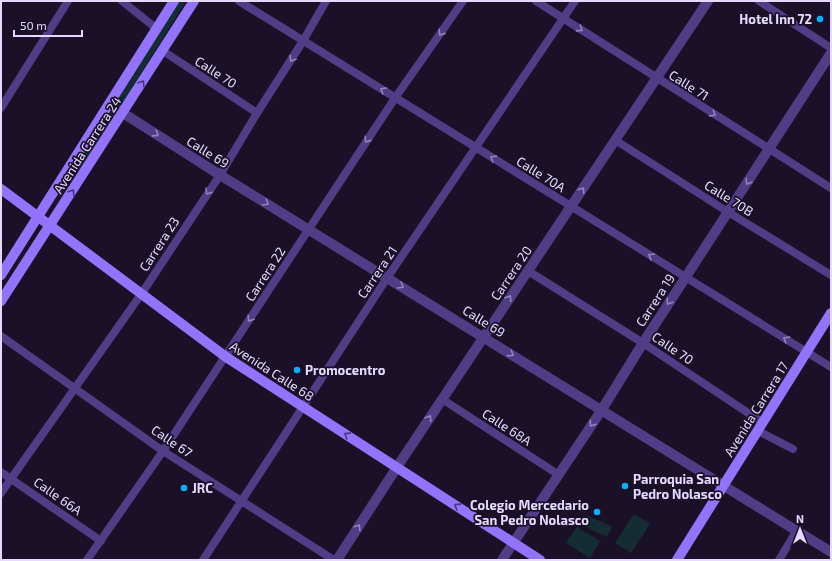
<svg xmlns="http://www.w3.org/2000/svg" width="832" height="561" font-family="'Exo 2',sans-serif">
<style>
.green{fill:#142d33}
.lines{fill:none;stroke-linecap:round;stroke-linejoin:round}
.minor{stroke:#4f3d86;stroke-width:8}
.tertiary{stroke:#4f3d86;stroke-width:10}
.secondary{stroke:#9373fb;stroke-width:10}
.oneway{stroke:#9284bc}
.oneway2{stroke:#4a387d}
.poi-dot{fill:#0bb0f9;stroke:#1a1129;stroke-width:1.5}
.labels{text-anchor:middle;stroke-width:3.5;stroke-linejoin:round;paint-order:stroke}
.poi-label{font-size:13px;font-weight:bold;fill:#e5dafe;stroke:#1a1129;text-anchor:start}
.street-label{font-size:13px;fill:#e5dafe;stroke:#1a1129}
</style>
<rect width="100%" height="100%" fill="#1a1129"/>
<g class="green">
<path d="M180,1H186L79,172L75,169Z"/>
<path d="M634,514L650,524L631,553L615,543Z"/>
<path d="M587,515L612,527L607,537L582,525Z"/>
<path d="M577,527L600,541L590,558L566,543Z"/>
</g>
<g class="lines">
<g class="minor">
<path d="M122,1L157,29"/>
<path d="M239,1L831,367"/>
<path d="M536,1L831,188"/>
<path d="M759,1L831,48"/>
<path d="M163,51L257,113"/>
<path d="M1,108L68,1"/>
<path d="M615,140L728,212L831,275"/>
<path d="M528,271L643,343L763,423"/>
<path d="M1,336L163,451L334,560"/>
<path d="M442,399L559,475"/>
<path d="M758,431L793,449"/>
<path d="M1,472L101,541"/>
<path d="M1,493L142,293L220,175L257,113L303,41L326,1"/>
<path d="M87,560L163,451L395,98L463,1"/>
<path d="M203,560L387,278L575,1"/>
<path d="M779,560L797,530"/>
</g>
<g class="tertiary">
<path d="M123,113L220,175L831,552"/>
<path d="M337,560L397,467L708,1"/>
<path d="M502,560L601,411L643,343L831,53"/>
</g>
<g class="secondary">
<path d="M1,189L226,357L540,560"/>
<path d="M1,275L174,1"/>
<path d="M1,301L194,1"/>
<path d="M677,560L831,313"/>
</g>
</g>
<defs><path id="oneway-chevron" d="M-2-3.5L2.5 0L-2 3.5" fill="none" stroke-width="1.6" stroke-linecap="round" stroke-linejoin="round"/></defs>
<g class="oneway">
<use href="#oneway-chevron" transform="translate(580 29) rotate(33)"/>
<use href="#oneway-chevron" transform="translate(441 33) rotate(125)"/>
<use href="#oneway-chevron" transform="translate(292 59) rotate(123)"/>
<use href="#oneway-chevron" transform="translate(383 90) rotate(-148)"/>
<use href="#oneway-chevron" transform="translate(713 114) rotate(32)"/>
<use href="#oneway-chevron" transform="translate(156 134) rotate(33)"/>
<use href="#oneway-chevron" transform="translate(367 140) rotate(124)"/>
<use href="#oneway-chevron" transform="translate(493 158) rotate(-148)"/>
<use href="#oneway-chevron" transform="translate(748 182) rotate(123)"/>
<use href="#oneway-chevron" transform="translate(582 190) rotate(-56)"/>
<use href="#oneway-chevron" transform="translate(208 192) rotate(123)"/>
<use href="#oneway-chevron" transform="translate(266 203) rotate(31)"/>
<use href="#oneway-chevron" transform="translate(651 256) rotate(-149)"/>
<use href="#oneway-chevron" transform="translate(401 286) rotate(31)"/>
<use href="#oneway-chevron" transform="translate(509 298) rotate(-56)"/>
<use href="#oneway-chevron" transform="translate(669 302) rotate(123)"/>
<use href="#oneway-chevron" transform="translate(250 319) rotate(123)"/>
<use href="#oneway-chevron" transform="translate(786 339) rotate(-148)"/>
<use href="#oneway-chevron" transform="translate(511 354) rotate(32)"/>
<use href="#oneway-chevron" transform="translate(429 418) rotate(-56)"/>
<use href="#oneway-chevron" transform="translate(592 424) rotate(124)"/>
<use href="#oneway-chevron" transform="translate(358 527) rotate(-57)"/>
</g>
<g class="oneway2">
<use href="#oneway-chevron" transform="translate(142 83) rotate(-57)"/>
<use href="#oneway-chevron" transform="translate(72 192) rotate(-57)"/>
<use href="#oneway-chevron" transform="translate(347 435) rotate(-147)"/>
<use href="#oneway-chevron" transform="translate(457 506) rotate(-147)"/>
</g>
<g class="poi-dot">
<circle cx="820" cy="19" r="4"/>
<circle cx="297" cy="370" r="4"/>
<circle cx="625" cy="486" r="4"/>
<circle cx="184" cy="488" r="4"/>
<circle cx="597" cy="512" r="4"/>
</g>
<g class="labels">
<g class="poi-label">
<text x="812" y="24" text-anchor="end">Hotel Inn 72</text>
<text x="305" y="375">Promocentro</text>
<text x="633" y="484">Parroquia San<tspan x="633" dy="15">Pedro Nolasco</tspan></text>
<text x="192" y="493">JRC</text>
<text x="589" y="510" text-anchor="end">Colegio Mercedario<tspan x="589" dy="15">San Pedro Nolasco</tspan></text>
</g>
<g class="street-label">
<text transform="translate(216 72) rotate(33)" y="5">Calle 70</text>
<text transform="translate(689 85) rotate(32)" y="5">Calle 71</text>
<text transform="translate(87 145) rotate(-57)" y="5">Avenida Carrera 24</text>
<text transform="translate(208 152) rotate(32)" y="5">Calle 69</text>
<text transform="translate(541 174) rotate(32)" y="5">Calle 70A</text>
<text transform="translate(729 198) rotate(32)" y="5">Calle 70B</text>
<text transform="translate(159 244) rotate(-57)" y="5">Carrera 23</text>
<text transform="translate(377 272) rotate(-56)" y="5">Carrera 21</text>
<text transform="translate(511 273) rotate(-56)" y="5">Carrera 20</text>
<text transform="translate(265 274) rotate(-57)" y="5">Carrera 22</text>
<text transform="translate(655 300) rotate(-57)" y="5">Carrera 19</text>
<text transform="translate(484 321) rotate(32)" y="5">Calle 69</text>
<text transform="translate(673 348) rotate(34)" y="5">Calle 70</text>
<text transform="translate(272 371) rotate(33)" y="5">Avenida Calle 68</text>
<text transform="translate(756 409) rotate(-58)" y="5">Avenida Carrera 17</text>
<text transform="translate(507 427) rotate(33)" y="5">Calle 68A</text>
<text transform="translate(172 441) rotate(34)" y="5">Calle 67</text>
<text transform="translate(58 496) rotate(35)" y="5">Calle 66A</text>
</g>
</g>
<rect width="832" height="561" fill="none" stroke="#e5dafe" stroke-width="4"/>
<g transform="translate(800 529)" stroke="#1a1129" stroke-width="3" paint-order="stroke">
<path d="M0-3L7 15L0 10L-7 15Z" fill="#e5dafe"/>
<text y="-6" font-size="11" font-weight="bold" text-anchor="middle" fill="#e5dafe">N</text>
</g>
<path d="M14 30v6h68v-6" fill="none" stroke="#e5dafe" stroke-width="2"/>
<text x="20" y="30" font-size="12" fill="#e5dafe" stroke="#1a1129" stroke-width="3" paint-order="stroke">50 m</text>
</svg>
